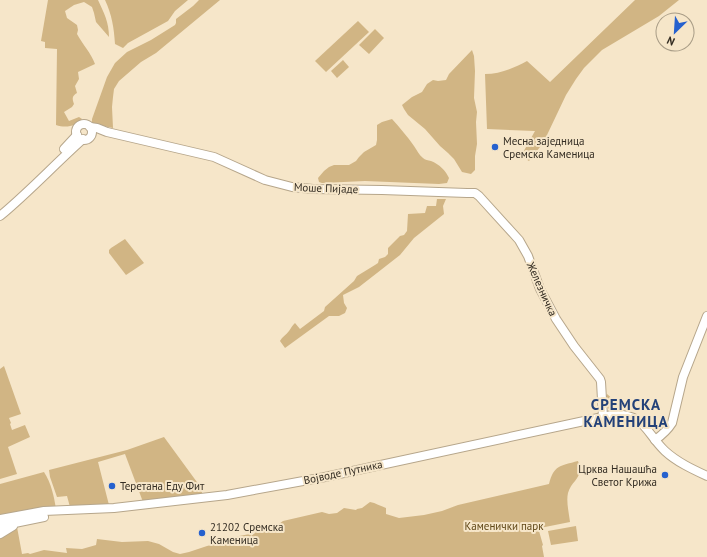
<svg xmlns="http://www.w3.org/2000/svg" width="707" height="557" font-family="'PT Sans',sans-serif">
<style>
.green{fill:#d1b584}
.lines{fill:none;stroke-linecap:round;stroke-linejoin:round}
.secondary-casing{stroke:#b6a68b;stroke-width:10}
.secondary{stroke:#fff;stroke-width:8}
.poi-dot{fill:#2661ce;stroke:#f6e6c9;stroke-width:1.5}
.labels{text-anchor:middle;stroke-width:4;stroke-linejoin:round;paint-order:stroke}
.poi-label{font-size:11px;fill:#332c22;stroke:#f6e6c9;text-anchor:start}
.street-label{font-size:11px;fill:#332c22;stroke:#f6e6c9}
.park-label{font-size:11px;fill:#604818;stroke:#f6e6c9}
.district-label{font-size:15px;font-weight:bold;letter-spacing:1px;fill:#234178;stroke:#f6e6c9}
</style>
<rect width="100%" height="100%" fill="#f6e6c9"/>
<g class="green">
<path d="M48,0H98C104,13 109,22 109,37L96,22L94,13L92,7L84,2L74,5L65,11L67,18L77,25L78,30L77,34C83,45 91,53 95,64L78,72L79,79L75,86L77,93C72,96 72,98 74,104L72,107L64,112L69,121L79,117L82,119C76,127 65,128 56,125L57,49L45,48V42L41,41Z"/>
<path d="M105,0H188L175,11L168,21L128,43L123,48L115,44C114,28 112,15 105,0Z"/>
<path d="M199,0H220L156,53L141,62L119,81L114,89L113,97L112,107L113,128L94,124L92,122V119L107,77L115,63L127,52L151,40L175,25L176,23V19L193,6Z"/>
<path d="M635,0H679L659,16L602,50L584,68L576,79L566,95L547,135L540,147L529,161L521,156L535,131L487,129L485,74C500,74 514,68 527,61L550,82Z"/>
<path d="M358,21L369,32L326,72L315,61Z"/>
<path d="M375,29L384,38L369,54L359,45Z"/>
<path d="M472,50L474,56L475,71L474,98L477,112L476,122L477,144L475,156V170L471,174L462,172L454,159L448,153L440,146L425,129L408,115L404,109L402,105L412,97L422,92L427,84L433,80L438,81L446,80L449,74Z"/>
<path d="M343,60L349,67L337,78L331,71Z"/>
<path d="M392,119C400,128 407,136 414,146C417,150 419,155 423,158C425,160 428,160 431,161C439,164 446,171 449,178L447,183L439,184L365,181L322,183L319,182L318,178L324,171L329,167L334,165H349L356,161L359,157L364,152L376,145L377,140V125L382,122Z"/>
<path d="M437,199H446L443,206L444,214L414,238L400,255L377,273L359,287L343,295L344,303L347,308L345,313L339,316H329L285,348L280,341C282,337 286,335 289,331C291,328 292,326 295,323L300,329L324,311L325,307L354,281L357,276L375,265L378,263L379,259L385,257L388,254V248L400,236L404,235L407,231L408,214L425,213L427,206H436Z"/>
<path d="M125,239L144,263L126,275L109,253V250L111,248Z"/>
<path d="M4,366L21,414L9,418L11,423L10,424L12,430L25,425L30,437L8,447L17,474L0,479V369Z"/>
<path d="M607,394L617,403V406L615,410H610L607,407L606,396Z"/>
<path d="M164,437L202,489V496L143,502L125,454L98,462L109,505L70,507L67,496L57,497L50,477L49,470L127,450Z"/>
<path d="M578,461C584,479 572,479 568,493C566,502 569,513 570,522L540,528V531H539L543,545L542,546L544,557H0V538L17,527L22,554L28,553L30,554L44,550L67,553L66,548L82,549L96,545L97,539L122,542L148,541L159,544L173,552L180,554L189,552L207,546L227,541L239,536L250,534L251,536C254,534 258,530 261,529C269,526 277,526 283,521L322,512L329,514L337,513L344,508L356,510L357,509L362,508L370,502C376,503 380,506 386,508V514L399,518L424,515L442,511L458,505L549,484C554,465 560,466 578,461Z"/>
<path d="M44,472C51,483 54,496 56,509L0,516V484Z"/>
<path d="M576,526L578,541L551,545L548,531Z"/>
</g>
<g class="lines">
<g class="secondary-casing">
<g id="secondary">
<circle cx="84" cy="132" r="8"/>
<path d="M90,127L97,128L107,132L214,157L265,180L292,187L313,189L382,190L467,193H475L479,196L519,240L528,256L540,289L556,319L574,346L600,379L601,382L603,417"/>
<path d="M64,149L77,135"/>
<path d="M0,216C29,192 55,164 83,139"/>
<path d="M655,440C662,435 667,431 672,423L683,377L707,316"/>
<path d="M0,519L44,511L114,508L227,495L325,477L612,415C645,413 645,432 665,451C677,462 692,469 707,476"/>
<path d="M0,526L44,517"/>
<path d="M0,534L13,526"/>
</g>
</g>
<use href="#secondary" class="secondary"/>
</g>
<g class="poi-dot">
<circle cx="495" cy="147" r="4"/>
<circle cx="665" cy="475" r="4"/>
<circle cx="112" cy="486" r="4"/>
<circle cx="202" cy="533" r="4"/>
</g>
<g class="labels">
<g class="poi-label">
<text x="503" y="145">Месна заједница<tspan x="503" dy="13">Сремска Каменица</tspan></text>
<text x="657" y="473" text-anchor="end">Црква Нашашћа<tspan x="657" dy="13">Светог Крижа</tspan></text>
<text x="120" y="490">Теретана Еду Фит</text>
<text x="210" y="531">21202 Сремска<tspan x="210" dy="13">Каменица</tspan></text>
</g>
<g class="street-label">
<text transform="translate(326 188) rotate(2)" y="4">Моше Пијаде</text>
<text transform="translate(542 289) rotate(66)" y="4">Железничка</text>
<text transform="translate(343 472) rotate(-12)" y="4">Војводе Путника</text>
</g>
<g class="park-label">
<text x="504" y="530">Каменички парк</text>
</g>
<g class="district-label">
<text x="626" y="410">СРЕМСКА<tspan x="626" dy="17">КАМЕНИЦА</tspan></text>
</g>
</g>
<g transform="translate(675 32) rotate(205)"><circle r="19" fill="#f6e6c9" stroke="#a89c86"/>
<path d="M0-3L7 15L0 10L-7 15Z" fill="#2661ce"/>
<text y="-6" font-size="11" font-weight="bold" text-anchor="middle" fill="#332c22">N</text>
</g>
</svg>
